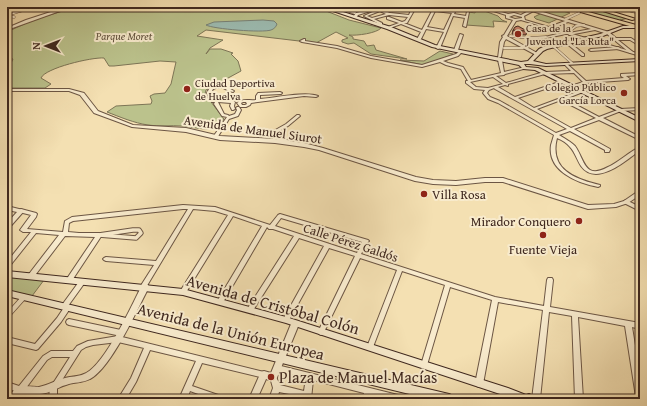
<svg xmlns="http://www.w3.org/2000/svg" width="647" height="406" font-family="'Gentium Book Plus',serif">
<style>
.green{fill:#bbc28c;stroke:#7d7556}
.water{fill:#9cbcb2;stroke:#778177}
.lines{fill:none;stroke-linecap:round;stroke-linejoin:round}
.pedestrian-far2-casing{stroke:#6c5644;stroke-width:3}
.pedestrian-far1-casing{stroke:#6c5644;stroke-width:5.5}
.pedestrian-casing{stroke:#6c5644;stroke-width:6}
.minor-casing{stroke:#6c5644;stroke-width:2}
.tertiary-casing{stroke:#6c5644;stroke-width:2}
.secondary-casing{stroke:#3f281f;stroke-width:2}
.primary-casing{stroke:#3f281f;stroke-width:2}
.pedestrian-far2{stroke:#f8ebcd;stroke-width:2}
.pedestrian-far1{stroke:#f8ebcd;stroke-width:3.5}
.pedestrian{stroke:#f8ebcd;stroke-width:4.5}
.minor{fill:#f8ebcd;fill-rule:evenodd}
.tertiary{fill:#f8ebcd;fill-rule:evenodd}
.secondary{fill:#f8ebcd;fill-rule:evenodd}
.primary{fill:#f4e0b2;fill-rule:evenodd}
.wall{fill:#af705e;stroke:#3f281f}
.building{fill:#cc826d;stroke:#3f281f}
.poi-dot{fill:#8f2418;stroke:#f8ebcd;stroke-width:1.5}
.labels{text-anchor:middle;stroke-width:4;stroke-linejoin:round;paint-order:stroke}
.far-poi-label{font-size:11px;fill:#3f281f;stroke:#f8ebcd;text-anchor:start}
.far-park-label{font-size:11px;font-style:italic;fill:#5e4e3a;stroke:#f8ebcd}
.street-label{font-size:13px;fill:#3f281f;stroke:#f8ebcd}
.poi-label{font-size:13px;fill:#3f281f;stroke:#f8ebcd;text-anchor:start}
.near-street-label{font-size:16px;fill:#3f281f;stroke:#f8ebcd}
.near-poi-label{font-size:16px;fill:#3f281f;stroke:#f8ebcd;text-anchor:start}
</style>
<rect width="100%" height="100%" fill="#f4e0b2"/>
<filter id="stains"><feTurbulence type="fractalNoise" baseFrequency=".005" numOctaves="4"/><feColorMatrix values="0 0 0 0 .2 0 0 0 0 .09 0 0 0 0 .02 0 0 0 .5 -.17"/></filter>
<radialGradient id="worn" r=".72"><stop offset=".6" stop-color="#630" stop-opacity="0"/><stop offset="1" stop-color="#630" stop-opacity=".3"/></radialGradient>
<g class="green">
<path d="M76,7H266L279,11L299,7H316L349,20L381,28C377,33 357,36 349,35L353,37V39L364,41L367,46L374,45L376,50L407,59L371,54L354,43L348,44L342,42V40L348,38L336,32L316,43L206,30L197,36L223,40L210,48L206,54L210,49H221L233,53L231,54L238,61L241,71L206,90L205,94L224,119C216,135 196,127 182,126C171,125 159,127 148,125C134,123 120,117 107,112L116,106L151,104L152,101L150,96L154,94L165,93L171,84L176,62L160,61L114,66H109L104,58C92,57 45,68 41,78L51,84L45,88H7V66L10,65L13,59L7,57V32L33,20Z"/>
<path d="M476,7L486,9L482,10L498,16L502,20L507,22L493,21L494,27L466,25L469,12L475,13Z"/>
<path d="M568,7H591L629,18L620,20L622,22Z"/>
<path d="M552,8L570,13L549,23L536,19L534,17Z"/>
<path d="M440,51L453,54L452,55L423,65L400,60L424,61Z"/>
<path d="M7,277L44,280L32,296L7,290Z"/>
</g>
<path class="water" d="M263,20L274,21L277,24C276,27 274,29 271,30C263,33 213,29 206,25L214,22Z"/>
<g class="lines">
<g class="pedestrian-far2-casing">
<g id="pedestrian-far2">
<path d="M35,7L40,9L46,7"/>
<path d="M339,7L355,13"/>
<path d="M617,7L639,13"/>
<path d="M7,15L33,7"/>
<path d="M7,16L14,17"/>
<path d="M566,19L579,13"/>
<path d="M571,30L576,26L584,25"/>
<path d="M510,36L530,38L546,37"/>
<path d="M553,46L572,63"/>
<path d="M504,48H523"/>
</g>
</g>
<g class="pedestrian-far1-casing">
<path id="pedestrian-far1" d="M133,230H139L141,233L136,238L99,235Z"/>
</g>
<g class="pedestrian-casing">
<path id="pedestrian" d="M7,316L24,297"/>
</g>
<g class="minor-casing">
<g id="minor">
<path d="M270,7L284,8L297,7L284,10Z"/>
<path d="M365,7H368L374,10L372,11Z"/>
<path d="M406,7H415L453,11L455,7H457L454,14L466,16L468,7H470L466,27L463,26L465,18L453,16L440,48L438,49L436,48L444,32L426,29L421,39L419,40L417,39L421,32L401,24L390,28L388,27L399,23L387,19V17H389L402,22L405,21L408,17L389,15L374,19L382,23V25H381L364,16L377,10L376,9L377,8L390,13L409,15L412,8ZM415,9L432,11L422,30L404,23H407ZM380,11L386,14L372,18L367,16ZM435,11L452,13L444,30L427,27Z"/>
<path d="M636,7H640V9Z"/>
<path d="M533,9L609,32L616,38H631L640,44V46L630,40H618L633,52L630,53L607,34L595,30L569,35V33L591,29L568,22L551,29H549V27L565,21L532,11V10Z"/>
<path d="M565,32L567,33L566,34L547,38L545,37Z"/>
<path d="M460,34L463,35L458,50L455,51L454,50Z"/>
<path d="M304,39H305V41L337,46L371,56L422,65L456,54L460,51L462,52L458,56L443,61L448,63L463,67L471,80L501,73L498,60L500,59L502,60L504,72L525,67L527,68L505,74L504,75L496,76L506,83L544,72L571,71L564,64L566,63L586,81L624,78L621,76V74L640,73V75L626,76L630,79L628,80L586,83L572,88L570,87L571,86L583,82L574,73L545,74L508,84V86L505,85L498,87L515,97L562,81H563V83L518,98L534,108L582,90L584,91L583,92L565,99L599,117L620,109L640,108V110L621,111L603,118L640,137V140L599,120L574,129L610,149V150L609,152H605V150L570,131L559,135C564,138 571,142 575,146C585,160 584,180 608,167C619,162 629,152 640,147V150C626,161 596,187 581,166C577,160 575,152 570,147C567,143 562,140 557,138C549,169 574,179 600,185V186L598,187C577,183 547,171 551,145C552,142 553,138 554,135L498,103L488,99L483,93L485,90L474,89L466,83V81H468L461,69L446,65L440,62L422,67L371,58L337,48L302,42L300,41ZM493,77L503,84L488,88L476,87L470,82ZM494,88L495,89L567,129L556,133L500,101L490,97L487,93L489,90ZM561,100L596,118L571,128L537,109Z"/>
<path d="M567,42H569L584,54V56H582L567,44Z"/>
<path d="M618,47L620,48L619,49L591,51L589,50L591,49Z"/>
<path d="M216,85L225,86L234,91L233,92C225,91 223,84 213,89L211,93L214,100L233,101L235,102L234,106L235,109L233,110H232L230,106L231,103L218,102L224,114L228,115L229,116L235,114L237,110L236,108L237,107H239L241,110L238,116L229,119L217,138H215L213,137L227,117L222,116L214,104L215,102H212L207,93L210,87Z"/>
<path d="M280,92L282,93L281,94L260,95V99C274,98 306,91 318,96L316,97L304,96L251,103L250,105L246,107H240L237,103C243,98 249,101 256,100V96L258,93ZM243,102H246L247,104L245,105H242L241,103Z"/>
<path d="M297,115H299L300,116L288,126L274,134V135L290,141V143C281,143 266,135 259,130L260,129H262L270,133L286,124Z"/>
<path d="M626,200L640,207V211L624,203V201Z"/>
<path d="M183,205L215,207L270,225L278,215L280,214L368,240L369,241L367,243L361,254L495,297L544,306L547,280L548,278H552L553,280L550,307L640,323V329L632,327L640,376V399H637L636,397L625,326L578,317L583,399H575L572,316L549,312L540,399H532L543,310L498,302L483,384L481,386L479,387L477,386L475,384L492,300L450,287L427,365L426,367L424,368L422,367L421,365L445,285L402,271L373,347L372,349L370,350L368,349L367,347L397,270L360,258L323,334L321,335L319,334L318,332L355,256L329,248L288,322H284L283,320L284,318L324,246L299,238L252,312H248L247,310L248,308L294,236L273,229H269L267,227L222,304H218L217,302L218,300L262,226L233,216L185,294H181L180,292L181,290L228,215L215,211L193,209L145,289H141L140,287L154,265L106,261L104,260L103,259L104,258L106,257L156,261L188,209H183L73,221L69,223L68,232L79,233H99L102,235L71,282H67L66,280L95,237L65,236L33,278H29L28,276L29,274L59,235L36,233L9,267L7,268V262L31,232H23L20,230L31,215L19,212L18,211L19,210L21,209L36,213L37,214L36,217L27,229L63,232L65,221L72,217ZM281,218L362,242L357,253L275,226Z"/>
<path d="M81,279H85L86,281L68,306L70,308L69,310L61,322L38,349L36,350L7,343V337L35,344L57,318L63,309L61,307L62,305Z"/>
<path d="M69,319L121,330L123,331L124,333L123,335L121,336L69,325L67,324L66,322L67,320Z"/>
<path d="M118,336L264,372L266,373L267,375L266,377L264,378L202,363L192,386L224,397L225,399H212L190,391L187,399H179L196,361L150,350L136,382L126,399H118L131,378L144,348L118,342L93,345L86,347L81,350L57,388V399H49L50,387L52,385L70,357H52L47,360L23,392L20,393L7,388V382L19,386L43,356L51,351H73L77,346L88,341Z"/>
<path d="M277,365L402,396L405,397L406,399H389L371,394V399H363L364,393L313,380L311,399H303L304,397L279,392L277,399H269L273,388L270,377L271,375L273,374L275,375L280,385L304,391L306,378L275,370L274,368L275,366Z"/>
</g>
</g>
<g class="tertiary-casing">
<g id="tertiary">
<path d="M7,7H11L7,9Z"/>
<path d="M66,7H71L7,30V28L26,20Z"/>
<path d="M377,7H383L358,15L356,18L353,17L356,13Z"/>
<path d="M481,7H486L508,14L514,13L521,15L536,7H541L524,16L525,20L640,54V56L521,20L516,21L507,36L539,54L536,55L506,39L504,42L501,57L498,58L500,42L503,37L502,36L504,35L513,20L506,18V15ZM514,15L522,17V18L515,19L509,17Z"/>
<path d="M7,89H69L84,93L98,111L133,125L186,128L220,136L275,139L304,143L323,148L416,177L433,180L456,181L485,178H503L588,205L614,204L624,201L640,190V195L628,203L616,207L588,209L503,182H485L456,185L433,184L415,181L319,150L304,147L275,143L220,140L186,132L132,127L94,113L80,95L69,91H7Z"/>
<path d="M7,206L23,210L24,211L9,228L7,229V223L17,212L7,210Z"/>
<path d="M145,284L148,285L149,287C137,310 111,368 90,379C83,383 74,382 66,385C61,386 57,389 52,391C42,395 33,395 22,394L18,399H9C10,395 14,389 18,387C22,385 34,387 39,387C49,385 56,380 65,378C71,376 78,377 84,374C104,367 132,305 142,285Z"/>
<path d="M295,321L298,322L299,324L276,380L273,381L266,379L257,399H249L261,372L264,371L271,373L291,324L292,322Z"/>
</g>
</g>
<g class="secondary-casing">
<g id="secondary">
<path d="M321,7H327L391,27L435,45L521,62L528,61L539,49L543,47L600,34L623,26H635V28H623L603,36L547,49L543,51L533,61L546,64L640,59V61L546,66L530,64H524L526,67L538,68L640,118V122L535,70L523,69L519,65L432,47L387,29Z"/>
<path d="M7,271L183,289L286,317L508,388L526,395L529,394L533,396L534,399H513L506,396L286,323L183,295L7,277Z"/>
<path d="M7,290L449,394L453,396L454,399H430L7,296Z"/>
</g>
</g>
<g class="primary-casing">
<g id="primary">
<path d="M563,7H570L640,26V29Z"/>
<path d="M590,7H597L636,19L632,20Z"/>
</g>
</g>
<use href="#pedestrian-far2" class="pedestrian-far2"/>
<use href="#pedestrian-far1" class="pedestrian-far1"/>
<use href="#pedestrian" class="pedestrian"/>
<use href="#minor" class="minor"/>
<use href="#tertiary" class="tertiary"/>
<use href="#secondary" class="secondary"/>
<use href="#primary" class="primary"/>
</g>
<path class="wall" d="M513,30L527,31L526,35L512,34Z"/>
<path class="building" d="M518,26L527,31L513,30L515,27Z"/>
<g class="poi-dot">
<circle cx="518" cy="34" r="4"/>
<circle cx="187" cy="89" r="4"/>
<circle cx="624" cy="93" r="4"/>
<circle cx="424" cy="194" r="4"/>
<circle cx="579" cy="221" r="4"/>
<circle cx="543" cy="235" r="4"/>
<circle cx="271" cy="377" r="4"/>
</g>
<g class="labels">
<g class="far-poi-label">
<text x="526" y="32">Casa de la<tspan x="526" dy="13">Juventud "La Ruta"</tspan></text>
<text x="195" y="87">Ciudad Deportiva<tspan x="195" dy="13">de Huelva</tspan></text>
<text x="616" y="91" text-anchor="end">Colegio Público<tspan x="616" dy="13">García Lorca</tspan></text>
</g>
<g class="far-park-label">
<text x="124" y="40">Parque Moret</text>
</g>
<g class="street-label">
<text transform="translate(253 129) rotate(8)" y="5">Avenida de Manuel Siurot</text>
<text transform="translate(351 242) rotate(18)" y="5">Calle Pérez Galdós</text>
</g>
<g class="poi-label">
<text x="432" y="199">Villa Rosa</text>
<text x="571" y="226" text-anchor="end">Mirador Conquero</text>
<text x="543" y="254" text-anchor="middle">Fuente Vieja</text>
</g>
<g class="near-street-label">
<text transform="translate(273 304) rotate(16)" y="6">Avenida de Cristóbal Colón</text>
<text transform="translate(231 331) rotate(14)" y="6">Avenida de la Unión Europea</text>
</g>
<g class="near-poi-label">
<text x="279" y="383">Plaza de Manuel Macías</text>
</g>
</g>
<rect width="647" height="406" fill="none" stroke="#f4e0b2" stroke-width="24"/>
<rect x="8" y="8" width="631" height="390" fill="none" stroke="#3f281f" stroke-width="2"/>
<rect x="12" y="12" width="623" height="382" fill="none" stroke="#3f281f"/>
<g transform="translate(46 46) rotate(270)" stroke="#f8ebcd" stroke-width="3" paint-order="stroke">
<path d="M0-3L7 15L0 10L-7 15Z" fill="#3f281f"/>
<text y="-6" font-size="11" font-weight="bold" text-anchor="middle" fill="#3f281f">N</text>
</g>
<rect width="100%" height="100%" filter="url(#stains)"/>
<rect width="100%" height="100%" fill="url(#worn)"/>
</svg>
